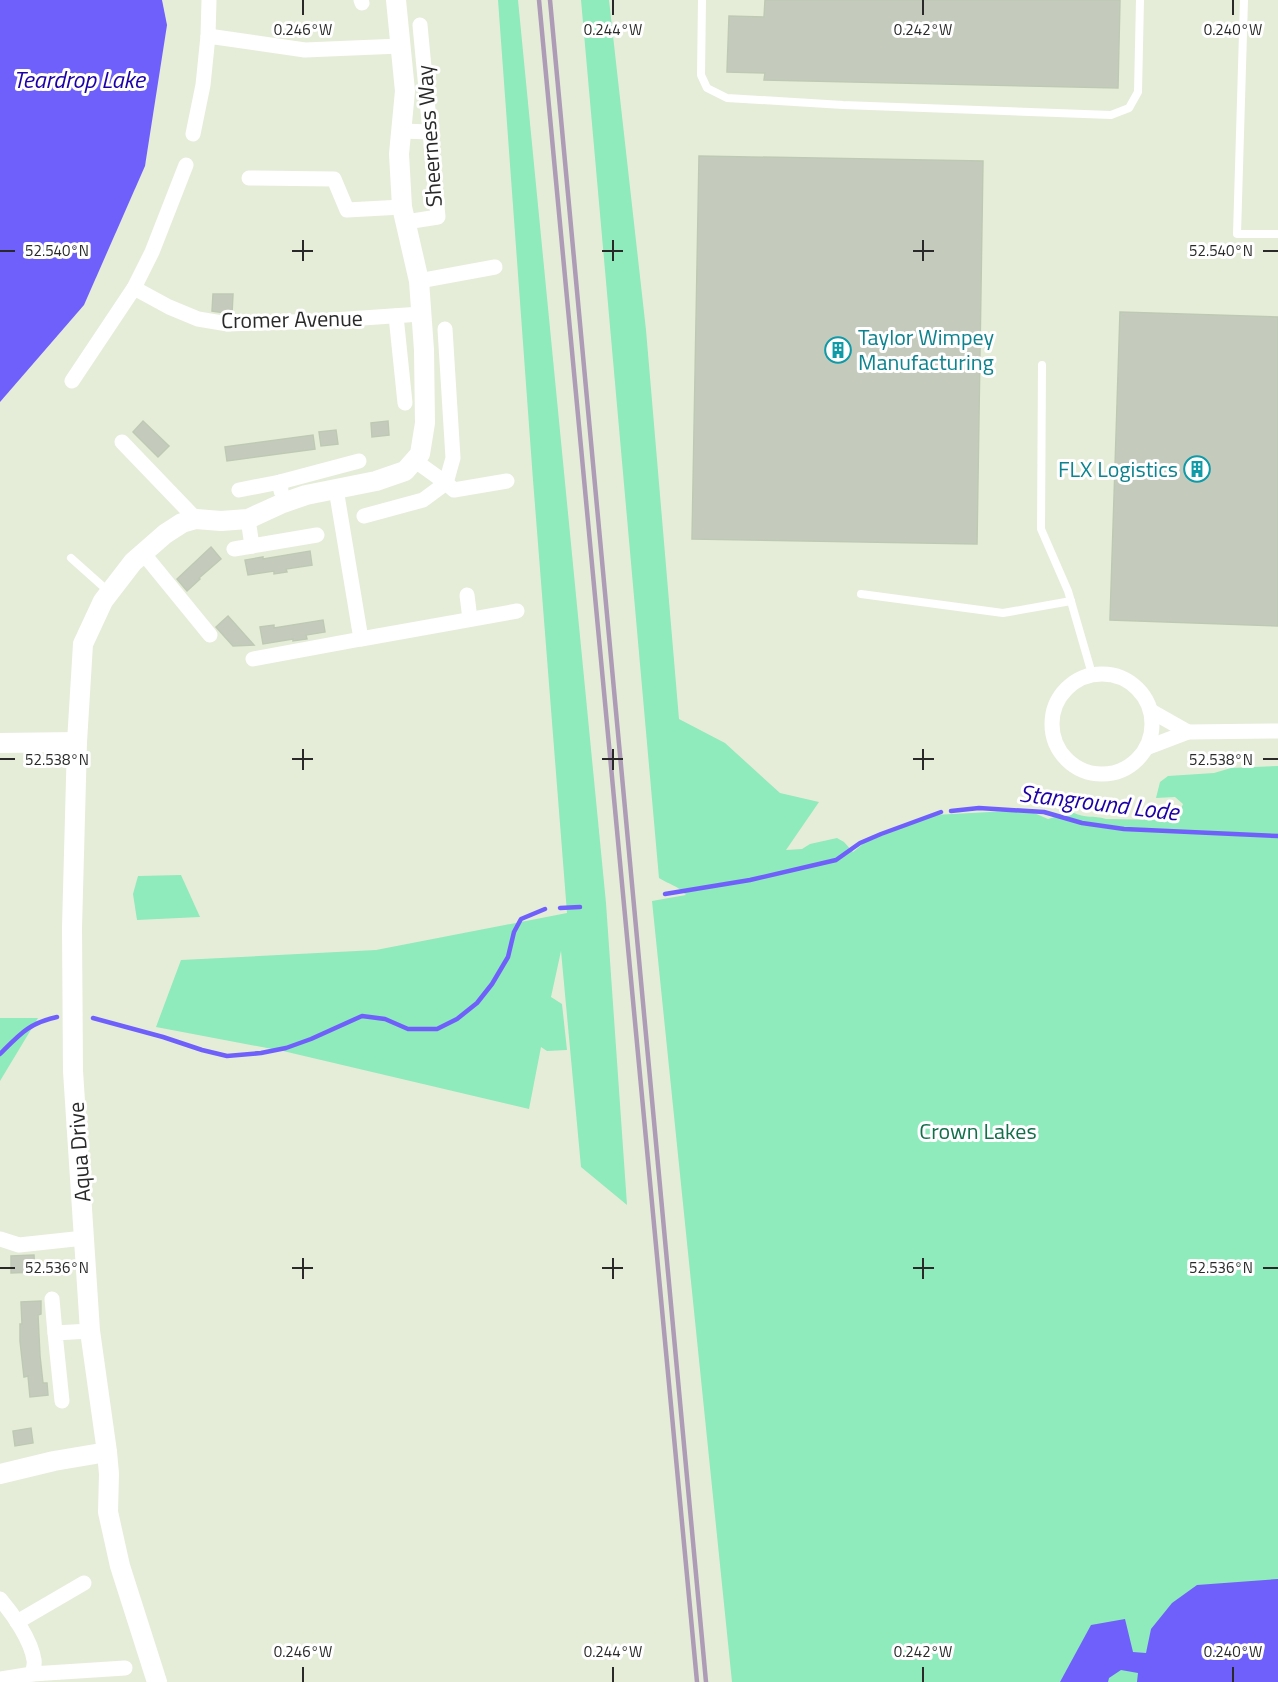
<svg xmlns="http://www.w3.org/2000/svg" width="1278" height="1682" font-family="'Titillium Web',sans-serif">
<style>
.green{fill:#8feabc}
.water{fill:#6f60fc}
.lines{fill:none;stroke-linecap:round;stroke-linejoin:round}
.stream{stroke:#6f60fc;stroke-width:4.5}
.building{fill:#c5cbbc;stroke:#bec9b3;stroke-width:1.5}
.service{stroke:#fff;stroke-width:8}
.minor{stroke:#fff;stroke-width:15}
.tertiary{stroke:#fff;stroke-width:20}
.rail{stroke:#ae9bb6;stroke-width:4.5}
.ticks{fill:none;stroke:#292929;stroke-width:2}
.labels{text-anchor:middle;stroke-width:6;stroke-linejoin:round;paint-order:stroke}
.street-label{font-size:22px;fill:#292929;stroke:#fff}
.culture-label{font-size:22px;fill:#0d838f;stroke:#fff;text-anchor:start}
.park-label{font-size:22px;fill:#126e4b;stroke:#fff}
.water-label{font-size:24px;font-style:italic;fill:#1d00a6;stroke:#fff}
.ticks-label{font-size:15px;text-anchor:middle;fill:#292929;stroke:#fff;stroke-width:6;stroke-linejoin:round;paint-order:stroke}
</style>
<rect width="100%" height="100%" fill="#e5edd9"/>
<g class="green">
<path d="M498,0H518L606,903L627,1205L581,1167L561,951L551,997L562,1004L567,1050L547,1051L541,1047L529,1109L283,1051L156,1027L181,960L376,950L567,913L533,480Z"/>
<path d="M581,0H609L646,330L679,719L725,743L780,793L819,802L786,850L802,849L810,844L837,838L844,842L853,852L864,843L934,815L1027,810L1048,819L1072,812C1086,819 1093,815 1106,819L1164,820L1178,816L1183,804L1175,797L1156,798L1160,782L1168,776L1214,773L1231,768L1278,766V1682H732L652,901L686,895C677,885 670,885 659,878Z"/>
<path d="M181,875L200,917L137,920L133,894L138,876Z"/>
<path d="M0,1018H38L0,1081Z"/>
</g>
<g class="water">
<path d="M0,0H162L167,25L145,166L84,305L0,402Z"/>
<path d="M1278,1579V1682H1137L1138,1673L1121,1670L1109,1678L1108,1682H1060L1091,1625L1125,1619L1133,1652L1146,1653L1151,1629L1172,1603L1197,1585Z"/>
</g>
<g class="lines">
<g class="stream">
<path d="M951,811L979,808L1044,812L1082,823L1124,829L1278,836"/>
<path d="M665,894L750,880L836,860L860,843L881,834L941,812"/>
<path d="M560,908L580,907"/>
<path d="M93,1018L163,1037L202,1050L227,1056L261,1053L286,1048L311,1039L362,1016L385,1019L408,1029H437L457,1019L477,1003L492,984L508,957L514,932L521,919L545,909"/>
<path d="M0,1054C20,1034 29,1023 57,1017"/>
</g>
</g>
<g class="building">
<path d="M765,0H1120L1118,88L764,80L765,73L727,72L729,16L764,17Z"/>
<path d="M699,156L983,161L977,544L692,539Z"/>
<path d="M213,294H233L232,314L212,311Z"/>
<path d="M1120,312L1278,317V626L1110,620Z"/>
<path d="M143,421L169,446L158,457L133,432Z"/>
<path d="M388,421L389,435L372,437L371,423Z"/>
<path d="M336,430L338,444L321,446L319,432Z"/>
<path d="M313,435L315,449L227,461L225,447Z"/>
<path d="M211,547L221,559L199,578L200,579L187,591L177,579Z"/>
<path d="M310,551L312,565L286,569L287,572L274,574V571L248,575L245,560L263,557V559Z"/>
<path d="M228,616L254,645L233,646L224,636L216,627Z"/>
<path d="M323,620L325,632L306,635L307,639L293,641V639L263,644L260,627L274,625V628Z"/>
<path d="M34,1255L35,1272L11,1273V1256Z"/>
<path d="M41,1301V1314L38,1315L40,1356L43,1383H47L48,1395L30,1397L28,1376L24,1377L20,1341V1324H22L21,1302Z"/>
<path d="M31,1428L33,1443L15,1446L13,1431Z"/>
</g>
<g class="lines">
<g class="service">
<path d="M702,0L701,75L707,88L727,98L843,105L1111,115L1129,108L1138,92L1140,0"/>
<path d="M1244,0L1237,234H1278"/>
<path d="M1042,365L1041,529L1068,591L1092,674"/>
<path d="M71,558L108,591"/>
<path d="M861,594L1003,613L1071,601"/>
</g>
<g class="minor">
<path d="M361,0L362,3"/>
<path d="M208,36L209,0"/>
<path d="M401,131L431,132"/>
<path d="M193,134L203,85L208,36L305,50L400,46"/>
<path d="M249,178L334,179L347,210L402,207"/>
<path d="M406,222L438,217L420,25"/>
<path d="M419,281L495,267"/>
<path d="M134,288L152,252L186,165"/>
<path d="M396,316L405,403"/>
<path d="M72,381L134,288L169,307L198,319L228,324L319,321L421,314"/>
<path d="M122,442L196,519"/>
<path d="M414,460L446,483L454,490L507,481"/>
<path d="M280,482L359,461"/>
<path d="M239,490L280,482L281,491"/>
<path d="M364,516L423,500L446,483L453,458L445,329"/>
<path d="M248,519L252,546L317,535"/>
<path d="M234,549L252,546"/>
<path d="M143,553L210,635"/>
<path d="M467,595L470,619"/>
<path d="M361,639L517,611"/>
<path d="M253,659L361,639L336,489"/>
<circle cx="1102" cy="724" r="50"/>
<path d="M1151,711L1188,732"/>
<path d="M1146,748L1188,732L1278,731"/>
<path d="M0,1239L19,1245L84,1238"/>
<path d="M52,1299L55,1333"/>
<path d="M62,1401L55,1333L90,1331"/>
<path d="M0,1599C13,1614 31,1640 34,1660C35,1665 33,1670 32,1674L125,1668"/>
<path d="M17,1622L84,1583"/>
<path d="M0,1679L32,1674"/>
</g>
<g class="tertiary">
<path d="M0,743L77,742"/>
<path d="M107,1452L109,1474L108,1512L120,1566L157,1682"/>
<path d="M0,1474L54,1461L107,1452L90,1331L73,1071L72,928L77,742L83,644L103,601L133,562L165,534L182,523L196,519L221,521L248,519L283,503L306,495L376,481L405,471L420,454L425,423L424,350L419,281L402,207L399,154L405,91L396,0"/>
</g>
<g class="rail">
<path d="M539,0L697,1682"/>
<path d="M550,0L706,1682"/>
</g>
</g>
<path class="ticks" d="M303,0V15M613,0V15M923,0V15M1233,0V15M303,240V261M613,240V261M923,240V261M0,251H15M292,251H313M602,251H623M913,251H934M1263,251H1278M303,749V770M613,749V770M923,749V770M0,759H15M292,759H313M602,759H623M913,759H934M1263,759H1278M303,1258V1279M613,1258V1279M923,1258V1279M0,1268H15M292,1268H313M602,1268H623M913,1268H934M1263,1268H1278M303,1667V1682M613,1667V1682M923,1667V1682M1233,1667V1682"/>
<defs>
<g id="building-ring" transform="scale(1.35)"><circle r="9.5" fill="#fff" stroke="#0f9aa8" stroke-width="1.5"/><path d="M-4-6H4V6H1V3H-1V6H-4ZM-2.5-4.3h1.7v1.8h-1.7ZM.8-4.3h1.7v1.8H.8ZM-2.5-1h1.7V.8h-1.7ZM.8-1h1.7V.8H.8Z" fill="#0f9aa8"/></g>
</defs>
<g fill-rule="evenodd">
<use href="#building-ring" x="838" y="350"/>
<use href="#building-ring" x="1197" y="469"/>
</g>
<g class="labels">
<g class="street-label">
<text transform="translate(429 136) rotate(-94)" y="8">Sheerness Way</text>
<text transform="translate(292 319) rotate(-1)" y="8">Cromer Avenue</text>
<text transform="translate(79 1152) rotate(-94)" y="8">Aqua Drive</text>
</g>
<g class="culture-label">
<text x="858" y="345">Taylor Wimpey<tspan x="858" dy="25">Manufacturing</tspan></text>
<text x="1178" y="477" text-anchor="end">FLX Logistics</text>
</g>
<g class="park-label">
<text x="978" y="1139">Crown Lakes</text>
</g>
<g class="water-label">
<text x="79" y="88">Teardrop Lake</text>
<text transform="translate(1099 803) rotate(7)" y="8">Stanground Lode</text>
</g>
</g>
<g class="ticks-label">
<text x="303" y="35">0.246°W</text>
<text x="613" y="35">0.244°W</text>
<text x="923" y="35">0.242°W</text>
<text x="1233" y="35">0.240°W</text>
<text x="57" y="256">52.540°N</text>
<text x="1221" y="256">52.540°N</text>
<text x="57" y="765">52.538°N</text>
<text x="1221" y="765">52.538°N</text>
<text x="57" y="1273">52.536°N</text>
<text x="1221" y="1273">52.536°N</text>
<text x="303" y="1657">0.246°W</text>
<text x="613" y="1657">0.244°W</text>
<text x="923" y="1657">0.242°W</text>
<text x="1233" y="1657">0.240°W</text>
</g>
</svg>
